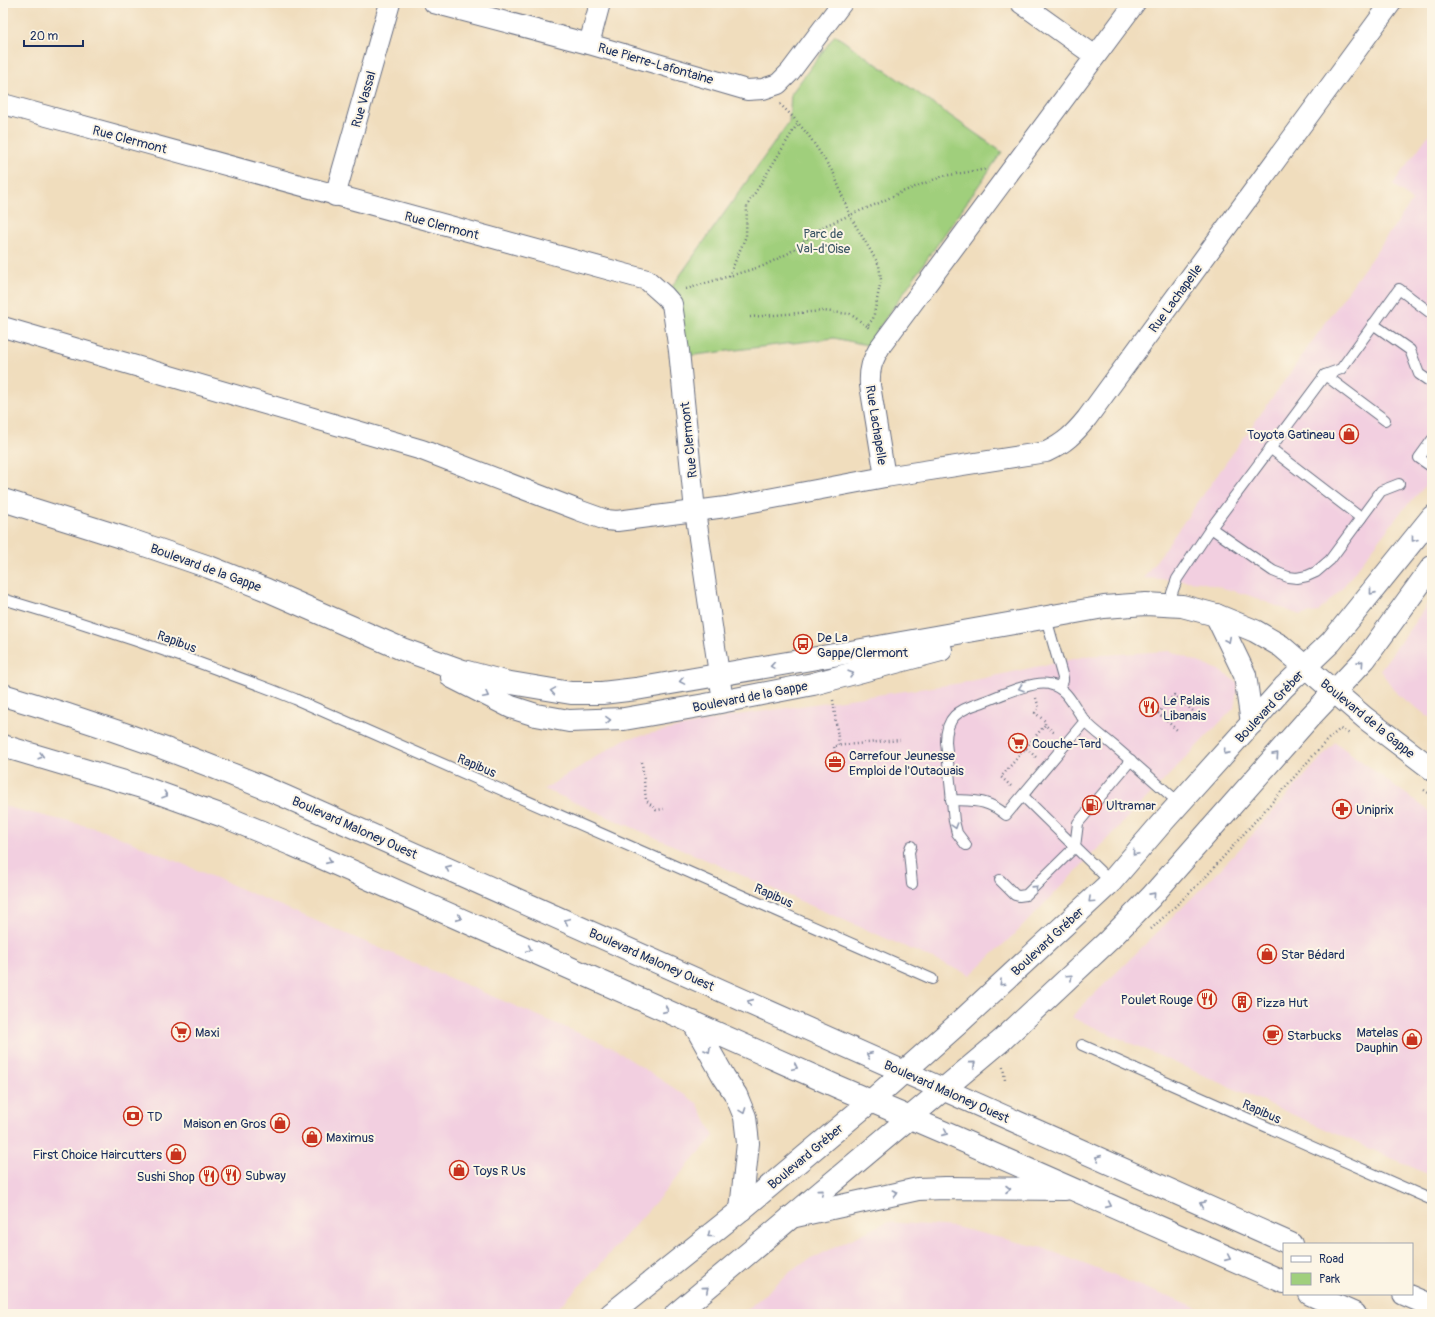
<svg xmlns="http://www.w3.org/2000/svg" width="1435" height="1317" font-family="Pangolin,sans-serif">
<style>
.built{fill:#f2cfe0}
.green{fill:#a0cf7c;stroke:#5e7f6d}
.lines{fill:none;stroke-linecap:round;stroke-linejoin:round}
.service-casing{stroke:#666c7f;stroke-width:12}
.minor-casing{stroke:#666c7f;stroke-width:22}
.tertiary-casing{stroke:#666c7f;stroke-width:24}
.secondary-casing{stroke:#666c7f;stroke-width:24}
.primary-casing{stroke:#666c7f;stroke-width:24}
.path{stroke:#666c7f;stroke-width:2.5;stroke-dasharray:1 3;stroke-linecap:butt}
.service{stroke:#fff;stroke-width:10}
.minor{stroke:#fff;stroke-width:20}
.tertiary{stroke:#fff;stroke-width:22}
.secondary{stroke:#fff;stroke-width:22}
.primary{stroke:#fff;stroke-width:22}
.oneway{stroke:#8d97ae}
.labels{text-anchor:middle;stroke-width:4;stroke-linejoin:round;paint-order:stroke}
.street-label{font-size:13px;fill:#1b2f5e;stroke:#fcf5e5}
.park-label{font-size:13px;fill:#3c5766;stroke:#fcf5e5}
.poi-label{font-size:13px;fill:#1b2f5e;stroke:#fcf5e5;text-anchor:start}
</style>
<rect width="100%" height="100%" fill="#fcf5e5"/>
<filter id="ink" filterUnits="userSpaceOnUse"><feTurbulence type="fractalNoise" baseFrequency=".025" numOctaves="2"/><feDisplacementMap in="SourceGraphic" scale="8" xChannelSelector="R" yChannelSelector="G"/><feConvolveMatrix kernelMatrix="1 2 1 2 8 2 1 2 1" color-interpolation-filters="sRGB"/></filter>
<filter id="wash" filterUnits="userSpaceOnUse"><feTurbulence type="fractalNoise" baseFrequency=".012" numOctaves="4" result="noise"/><feDisplacementMap in="SourceGraphic" scale="16" xChannelSelector="R" yChannelSelector="G"/><feGaussianBlur stdDeviation="0.9" result="paint"/><feColorMatrix in="noise" values="0 0 0 0 0 0 0 0 0 0 0 0 0 0 0 0 0 1.4 0 .05"/><feComposite in="paint" operator="in"/></filter>
<g filter="url(#wash)">
<rect width="100%" height="100%" fill="#f0ddbd"/>
<g class="built">
<path d="M1432,130V479L1401,512L1340,591L1318,612L1300,615L1248,595L1201,582L1144,578L1412,201L1393,184Z"/>
<path d="M1432,598V719L1397,694L1380,670Z"/>
<path d="M1170,651L1221,671L1238,683L1234,708L1019,930L970,975L544,789L625,739L737,715L961,683L1087,656Z"/>
<path d="M1335,742L1432,813V1176L1071,1017L1184,906L1236,853Z"/>
<path d="M3,806L103,830L609,1046L697,1103L714,1136L597,1268L552,1314H3Z"/>
<path d="M886,1222L955,1227L1043,1248L1212,1314H742L797,1266Z"/>
</g>
<path class="green" d="M835,35L1002,152L867,345L834,338L687,356L677,297L671,288L789,122L791,94Z"/>
</g>
<g filter="url(#ink)">
<g class="lines">
<g class="service-casing">
<g id="service">
<path d="M1373,324L1410,350L1419,374L1432,383"/>
<path d="M1325,375L1341,369L1399,289L1432,314"/>
<path d="M1385,420L1325,375L1211,528L1273,571L1288,577L1297,578L1307,576L1316,572L1330,560L1381,491L1399,484"/>
<path d="M1432,440L1419,458L1432,467"/>
<path d="M1270,448L1361,518"/>
<path d="M3,599C102,628 199,661 295,699L932,979"/>
<path d="M1172,605V593L1177,579L1211,528"/>
<path d="M1046,618L1063,678V681L1058,687"/>
<path d="M1023,796L1075,847"/>
<path d="M951,800C975,801 987,799 1006,815L1085,721"/>
<path d="M966,845L957,833L954,821L946,742C946,717 958,710 980,703C997,697 1033,680 1049,684C1069,688 1074,709 1086,722C1094,731 1105,738 1114,746C1136,765 1158,784 1180,804"/>
<path d="M911,846L909,852L912,884"/>
<path d="M1075,847L1078,823L1131,760"/>
<path d="M1000,880L1015,895L1019,896L1026,895L1075,847L1111,882"/>
<path d="M1082,1045L1432,1200"/>
</g>
</g>
<g class="minor-casing">
<g id="minor">
<path d="M434,3L589,44L747,90L763,89L778,84L790,72L842,3"/>
<path d="M1021,3L1095,56"/>
<path d="M589,44L600,3"/>
<path d="M3,104L647,280L665,296L672,304L679,351L695,511L723,701"/>
<path d="M335,196L390,3"/>
<path d="M3,327L422,450L578,510L606,520L617,521L726,507L885,477L1046,452C1065,443 1074,434 1087,418L1391,3"/>
<path d="M885,477L870,385C869,369 872,361 880,347L1135,3"/>
</g>
</g>
<g class="tertiary-casing">
<g id="tertiary">
<path d="M3,500L124,538L209,567L267,590L402,649L463,671L505,682L571,693H602L636,689L811,659L1104,607L1146,604L1182,606L1216,615L1255,631L1281,646L1365,718L1432,769"/>
<path d="M452,677L511,707L536,715L569,721L624,719L705,705L813,684L941,650"/>
</g>
</g>
<g class="secondary-casing">
<g id="secondary">
<path d="M1216,615L1245,675L1252,723"/>
<path d="M611,1314L741,1210L871,1101L959,1023L1111,882L1160,825L1284,687L1331,642L1432,517"/>
<path d="M676,1314L1001,1041L1109,940L1151,897L1308,719L1365,659L1432,567"/>
</g>
</g>
<g class="primary-casing">
<g id="primary">
<path d="M3,695C99,723 193,757 284,796L1291,1244"/>
<path d="M3,746L145,788L223,816L293,845L838,1087L943,1132L1284,1282"/>
<path d="M693,1022L724,1077L736,1095L745,1117L748,1143L741,1210"/>
<path d="M791,1217L918,1189L945,1188L1065,1189"/>
<path d="M1310,1294L1355,1314"/>
<path d="M1404,1294L1432,1306"/>
</g>
</g>
<g class="path">
<path d="M780,104L793,117L809,136L834,174L850,216L879,265L881,280L873,319L867,326L870,329"/>
<path d="M729,276L746,236L747,206L798,123"/>
<path d="M686,289L763,266L789,253L824,226L879,203L897,194L943,176L987,169"/>
<path d="M750,317L823,311L850,314L867,326"/>
<path d="M1036,698L1039,708L1035,713L1045,721V725L1056,734"/>
<path d="M833,700L839,745"/>
<path d="M1155,710L1158,713L1174,695L1193,711"/>
<path d="M1158,713L1177,730"/>
<path d="M1023,746L1036,757"/>
<path d="M835,752L834,746L900,740"/>
<path d="M642,762L646,800L656,810L664,809"/>
<path d="M1011,786L1001,777L1045,725"/>
<path d="M1424,790L1432,795"/>
<path d="M1151,929L1203,880L1327,740L1340,729L1350,734"/>
<path d="M1003,1067L1005,1080"/>
</g>
<use href="#service" class="service"/>
<use href="#minor" class="minor"/>
<use href="#tertiary" class="tertiary"/>
<use href="#secondary" class="secondary"/>
<use href="#primary" class="primary"/>
</g>
<defs><path id="oneway-chevron" d="M-2-3.5L2.5 0L-2 3.5" fill="none" stroke-width="1.6" stroke-linecap="round" stroke-linejoin="round"/></defs>
<g class="oneway">
<use href="#oneway-chevron" transform="translate(1414 539) rotate(128)"/>
<use href="#oneway-chevron" transform="translate(1372 592) rotate(129)"/>
<use href="#oneway-chevron" transform="translate(1228 640) rotate(63)"/>
<use href="#oneway-chevron" transform="translate(1361 663) rotate(-48)"/>
<use href="#oneway-chevron" transform="translate(773 666) rotate(171)"/>
<use href="#oneway-chevron" transform="translate(851 674) rotate(-16)"/>
<use href="#oneway-chevron" transform="translate(682 681) rotate(170)"/>
<use href="#oneway-chevron" transform="translate(1021 688) rotate(161)"/>
<use href="#oneway-chevron" transform="translate(553 691) rotate(-171)"/>
<use href="#oneway-chevron" transform="translate(486 695) rotate(27)"/>
<use href="#oneway-chevron" transform="translate(608 720) rotate(-2)"/>
<use href="#oneway-chevron" transform="translate(1226 752) rotate(132)"/>
<use href="#oneway-chevron" transform="translate(1276 755) rotate(-48)"/>
<use href="#oneway-chevron" transform="translate(41 756) rotate(16)"/>
<use href="#oneway-chevron" transform="translate(165 795) rotate(19)"/>
<use href="#oneway-chevron" transform="translate(955 826) rotate(73)"/>
<use href="#oneway-chevron" transform="translate(1135 853) rotate(131)"/>
<use href="#oneway-chevron" transform="translate(329 861) rotate(24)"/>
<use href="#oneway-chevron" transform="translate(448 868) rotate(-156)"/>
<use href="#oneway-chevron" transform="translate(1035 888) rotate(-44)"/>
<use href="#oneway-chevron" transform="translate(1153 895) rotate(-48)"/>
<use href="#oneway-chevron" transform="translate(1091 900) rotate(137)"/>
<use href="#oneway-chevron" transform="translate(459 918) rotate(24)"/>
<use href="#oneway-chevron" transform="translate(567 921) rotate(-156)"/>
<use href="#oneway-chevron" transform="translate(529 949) rotate(24)"/>
<use href="#oneway-chevron" transform="translate(1070 977) rotate(-43)"/>
<use href="#oneway-chevron" transform="translate(1002 983) rotate(137)"/>
<use href="#oneway-chevron" transform="translate(750 1002) rotate(-156)"/>
<use href="#oneway-chevron" transform="translate(666 1010) rotate(24)"/>
<use href="#oneway-chevron" transform="translate(708 1050) rotate(61)"/>
<use href="#oneway-chevron" transform="translate(869 1055) rotate(-156)"/>
<use href="#oneway-chevron" transform="translate(973 1064) rotate(-40)"/>
<use href="#oneway-chevron" transform="translate(795 1067) rotate(25)"/>
<use href="#oneway-chevron" transform="translate(743 1111) rotate(70)"/>
<use href="#oneway-chevron" transform="translate(945 1133) rotate(24)"/>
<use href="#oneway-chevron" transform="translate(1098 1158) rotate(-156)"/>
<use href="#oneway-chevron" transform="translate(1008 1189)"/>
<use href="#oneway-chevron" transform="translate(821 1192) rotate(-40)"/>
<use href="#oneway-chevron" transform="translate(895 1193) rotate(-13)"/>
<use href="#oneway-chevron" transform="translate(1202 1204) rotate(-156)"/>
<use href="#oneway-chevron" transform="translate(1109 1205) rotate(24)"/>
<use href="#oneway-chevron" transform="translate(710 1235) rotate(141)"/>
<use href="#oneway-chevron" transform="translate(1228 1258) rotate(24)"/>
<use href="#oneway-chevron" transform="translate(706 1289) rotate(-40)"/>
</g>
</g>
<defs>
<g id="shop-ring" transform="scale(1)"><circle r="9.5" fill="#fcf5e5" stroke="#c8321e" stroke-width="1.5"/><path d="M-5-2.5h2.3a2.7 3.5 0 0 1 5.4 0H5L5.5 6h-11ZM-1.5-2.5h3a1.5 2.3 0 0 0-3 0Z" fill="#c8321e"/></g>
<g id="bus-ring" transform="scale(1)"><circle r="9.5" fill="#fcf5e5" stroke="#c8321e" stroke-width="1.5"/><path d="M-5-6H5V4H4V6H2V4H-2V6H-4V4H-5ZM-3.5-4V0h7V-4ZM-3.5 1.2v1.5H-2V1.2ZM2 1.2v1.5H3.5V1.2Z" fill="#c8321e"/></g>
<g id="restaurant-ring" transform="scale(1)"><circle r="9.5" fill="#fcf5e5" stroke="#c8321e" stroke-width="1.5"/><path d="M-5-6h1v4h1v-4h1v4h1v-4h1v5L-1.5 .5V6h-2V.5L-5-1ZM5-6V6H3V1.5H1.5Q1.5-4 5-6Z" fill="#c8321e"/></g>
<g id="supermarket-ring" transform="scale(1)"><circle r="9.5" fill="#fcf5e5" stroke="#c8321e" stroke-width="1.5"/><path d="M-6-5.5h2.5l.6 2H6L4.5 2H-2.5L-4.4-4H-6ZM-1.5 3.2a1.3 1.3 0 1 0 .1 0ZM3 3.2a1.3 1.3 0 1 0 .1 0Z" fill="#c8321e"/></g>
<g id="office-ring" transform="scale(1)"><circle r="9.5" fill="#fcf5e5" stroke="#c8321e" stroke-width="1.5"/><path d="M-6-3h4V-5.5h4V-3h4V5H-6ZM-1-4.5V-3h2v-1.5ZM-6 0V1H6V0Z" fill="#c8321e"/></g>
<g id="fuel-ring" transform="scale(1)"><circle r="9.5" fill="#fcf5e5" stroke="#c8321e" stroke-width="1.5"/><path d="M-5.5-6h7V0h2V4h1.3V-2.5L3-4.5l.8-.8L6-3V5H2.5V1h-1V6h-7ZM-4.2-4.7v3.2H.2V-4.7Z" fill="#c8321e"/></g>
<g id="pharmacy-ring" transform="scale(1)"><circle r="9.5" fill="#fcf5e5" stroke="#c8321e" stroke-width="1.5"/><path d="M-2-6h4v4h4v4h-4v4h-4v-4h-4v-4h4Z" fill="#c8321e"/></g>
<g id="building-ring" transform="scale(1)"><circle r="9.5" fill="#fcf5e5" stroke="#c8321e" stroke-width="1.5"/><path d="M-4-6H4V6H1V3H-1V6H-4ZM-2.5-4.3h1.7v1.8h-1.7ZM.8-4.3h1.7v1.8H.8ZM-2.5-1h1.7V.8h-1.7ZM.8-1h1.7V.8H.8Z" fill="#c8321e"/></g>
<g id="cafe-ring" transform="scale(1)"><circle r="9.5" fill="#fcf5e5" stroke="#c8321e" stroke-width="1.5"/><path d="M-5.5-4.5H6V0H3Q3 3.5 0 3.5H-2.5Q-5.5 3.5-5.5 0ZM3-3.2v2h1.7v-2ZM-6 4.5H4V6H-6Z" fill="#c8321e"/></g>
<g id="bank-ring" transform="scale(1)"><circle r="9.5" fill="#fcf5e5" stroke="#c8321e" stroke-width="1.5"/><path d="M-6-4H6V4H-6ZM0-2.3a2.3 2.3 0 1 0 0 4.6a2.3 2.3 0 1 0 0-4.6Z" fill="#c8321e"/></g>
</defs>
<g fill-rule="evenodd">
<use href="#shop-ring" x="1349" y="434"/>
<use href="#bus-ring" x="803" y="644"/>
<use href="#restaurant-ring" x="1149" y="707"/>
<use href="#supermarket-ring" x="1018" y="743"/>
<use href="#office-ring" x="835" y="762"/>
<use href="#fuel-ring" x="1092" y="805"/>
<use href="#pharmacy-ring" x="1342" y="809"/>
<use href="#shop-ring" x="1267" y="954"/>
<use href="#restaurant-ring" x="1207" y="999"/>
<use href="#building-ring" x="1242" y="1002"/>
<use href="#supermarket-ring" x="181" y="1032"/>
<use href="#cafe-ring" x="1273" y="1035"/>
<use href="#shop-ring" x="1412" y="1039"/>
<use href="#bank-ring" x="133" y="1116"/>
<use href="#shop-ring" x="280" y="1123"/>
<use href="#shop-ring" x="312" y="1137"/>
<use href="#shop-ring" x="176" y="1154"/>
<use href="#shop-ring" x="459" y="1170"/>
<use href="#restaurant-ring" x="231" y="1175"/>
<use href="#restaurant-ring" x="209" y="1176"/>
</g>
<g class="labels">
<g class="street-label">
<text transform="translate(656 63) rotate(16)" y="5">Rue Pierre-Lafontaine</text>
<text transform="translate(363 99) rotate(-74)" y="5">Rue Vassal</text>
<text transform="translate(130 139) rotate(15)" y="5">Rue Clermont</text>
<text transform="translate(442 225) rotate(15)" y="5">Rue Clermont</text>
<text transform="translate(1175 298) rotate(-54)" y="5">Rue Lachapelle</text>
<text transform="translate(877 425) rotate(81)" y="5">Rue Lachapelle</text>
<text transform="translate(688 440) rotate(-96)" y="5">Rue Clermont</text>
<text transform="translate(206 567) rotate(20)" y="5">Boulevard de la Gappe</text>
<text transform="translate(177 641) rotate(20)" y="5">Rapibus</text>
<text transform="translate(750 696) rotate(-11)" y="5">Boulevard de la Gappe</text>
<text transform="translate(1269 706) rotate(-47)" y="5">Boulevard Gréber</text>
<text transform="translate(1368 718) rotate(39)" y="5">Boulevard de la Gappe</text>
<text transform="translate(477 765) rotate(23)" y="5">Rapibus</text>
<text transform="translate(355 827) rotate(24)" y="5">Boulevard Maloney Ouest</text>
<text transform="translate(774 895) rotate(24)" y="5">Rapibus</text>
<text transform="translate(1047 941) rotate(-43)" y="5">Boulevard Gréber</text>
<text transform="translate(652 959) rotate(24)" y="5">Boulevard Maloney Ouest</text>
<text transform="translate(947 1091) rotate(24)" y="5">Boulevard Maloney Ouest</text>
<text transform="translate(1262 1111) rotate(24)" y="5">Rapibus</text>
<text transform="translate(805 1156) rotate(-40)" y="5">Boulevard Gréber</text>
</g>
<g class="park-label">
<text x="823" y="238">Parc de<tspan x="823" dy="15">Val-d'Oise</tspan></text>
</g>
<g class="poi-label">
<text x="1335" y="439" text-anchor="end">Toyota Gatineau</text>
<text x="817" y="642">De La<tspan x="817" dy="15">Gappe/Clermont</tspan></text>
<text x="1163" y="705">Le Palais<tspan x="1163" dy="15">Libanais</tspan></text>
<text x="1032" y="748">Couche-Tard</text>
<text x="849" y="760">Carrefour Jeunesse<tspan x="849" dy="15">Emploi de l'Outaouais</tspan></text>
<text x="1106" y="810">Ultramar</text>
<text x="1356" y="814">Uniprix</text>
<text x="1281" y="959">Star Bédard</text>
<text x="1193" y="1004" text-anchor="end">Poulet Rouge</text>
<text x="1256" y="1007">Pizza Hut</text>
<text x="195" y="1037">Maxi</text>
<text x="1398" y="1037" text-anchor="end">Matelas<tspan x="1398" dy="15">Dauphin</tspan></text>
<text x="1287" y="1040">Starbucks</text>
<text x="147" y="1121">TD</text>
<text x="266" y="1128" text-anchor="end">Maison en Gros</text>
<text x="326" y="1142">Maximus</text>
<text x="162" y="1159" text-anchor="end">First Choice Haircutters</text>
<text x="473" y="1175">Toys R Us</text>
<text x="245" y="1180">Subway</text>
<text x="195" y="1181" text-anchor="end">Sushi Shop</text>
</g>
</g>
<rect width="1435" height="1317" fill="none" stroke="#fcf5e5" stroke-width="16"/>
<rect x="1283" y="1243" width="130" height="52" fill="#fcf5e5" stroke="#a2a6af"/>
<rect x="1291" y="1256" width="20" height="6" fill="#ffffff" stroke="#a2a6af"/>
<text x="1319" y="1263" font-size="12" fill="#1b2f5e">Road</text>
<rect x="1291" y="1273" width="20" height="12" fill="#a0cf7c" stroke="#a2a6af"/>
<text x="1319" y="1283" font-size="12" fill="#1b2f5e">Park</text>
<path d="M24 40v6h59v-6" fill="none" stroke="#1b2f5e" stroke-width="2"/>
<text x="30" y="40" font-size="12" fill="#1b2f5e" stroke="#fcf5e5" stroke-width="3" paint-order="stroke">20 m</text>
</svg>
